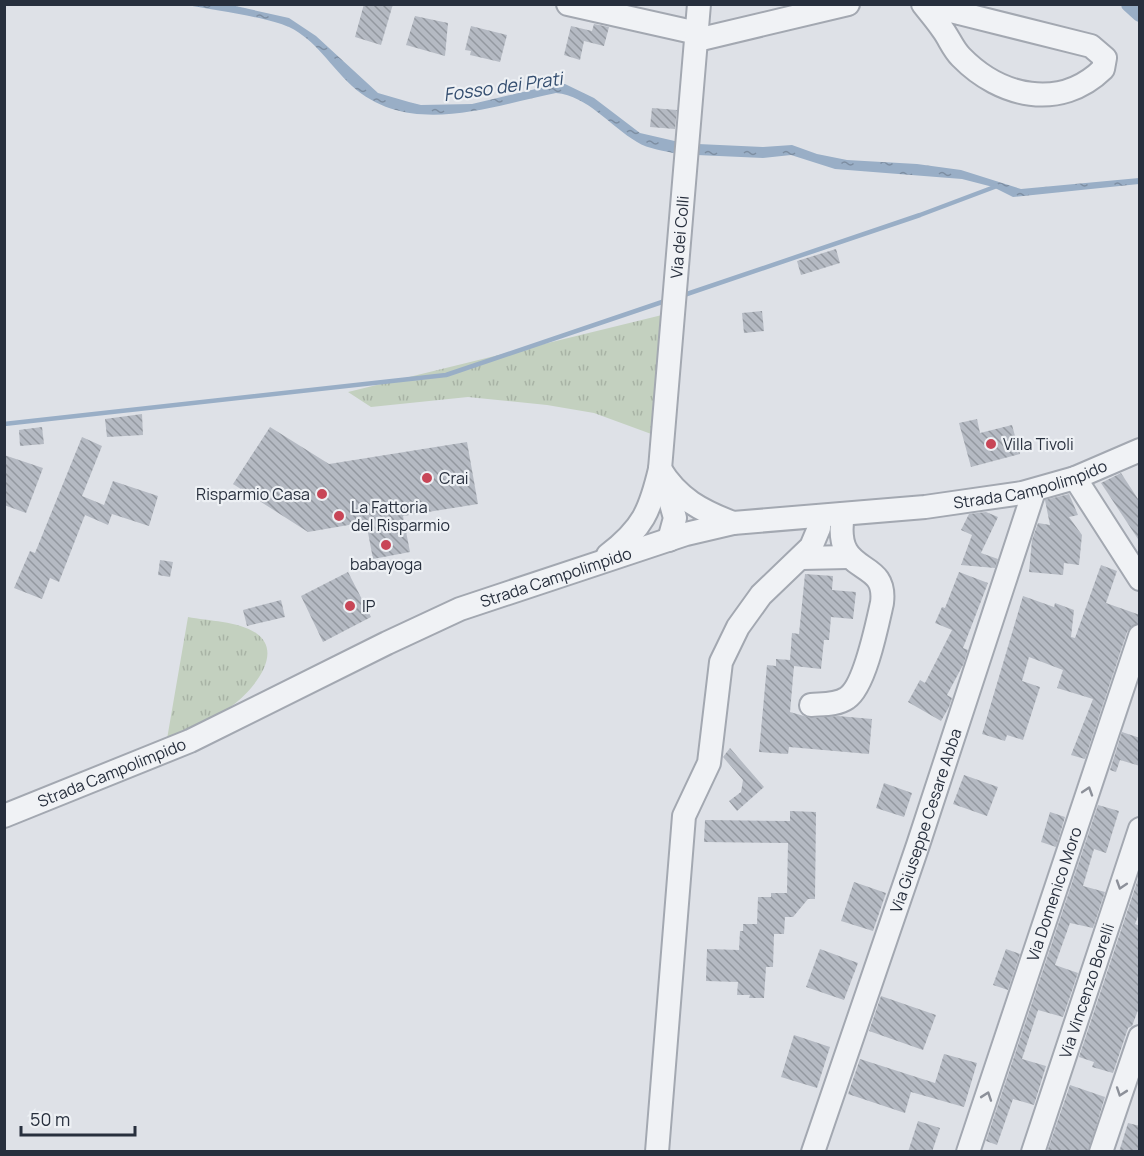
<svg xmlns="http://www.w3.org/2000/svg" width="1144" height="1156" font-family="Manrope,sans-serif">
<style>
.grass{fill:url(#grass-tufts)}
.water{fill:url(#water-ripples)}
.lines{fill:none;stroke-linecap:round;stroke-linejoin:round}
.stream{stroke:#99aec6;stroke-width:4.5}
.canal{stroke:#99aec6;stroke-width:16}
.building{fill:url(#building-back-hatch)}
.minor-casing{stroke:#a3a8b1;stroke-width:26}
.minor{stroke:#f0f2f5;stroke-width:22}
.oneway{stroke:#8c9099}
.poi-dot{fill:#c84657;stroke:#edf0f4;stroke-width:2}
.labels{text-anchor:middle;stroke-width:4.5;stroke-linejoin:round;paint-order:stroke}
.street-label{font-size:16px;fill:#272f3d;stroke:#edf0f4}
.poi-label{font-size:16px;fill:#272f3d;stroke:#edf0f4;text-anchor:start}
.water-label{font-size:18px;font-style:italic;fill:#334d6f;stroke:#edf0f4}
</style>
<defs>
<pattern id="grass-tufts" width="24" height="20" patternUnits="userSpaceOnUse" patternTransform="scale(1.5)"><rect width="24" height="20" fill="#c3d0bf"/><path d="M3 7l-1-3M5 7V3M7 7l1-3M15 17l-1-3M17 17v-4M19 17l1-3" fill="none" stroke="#a8b3a5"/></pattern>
<pattern id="water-ripples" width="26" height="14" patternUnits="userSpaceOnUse" patternTransform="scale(1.5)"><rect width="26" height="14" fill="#99aec6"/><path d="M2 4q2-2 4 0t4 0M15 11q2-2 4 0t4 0" fill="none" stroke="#7d8ea2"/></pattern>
<pattern id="building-back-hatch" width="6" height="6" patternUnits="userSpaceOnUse" patternTransform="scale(1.5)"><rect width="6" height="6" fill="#b5bac3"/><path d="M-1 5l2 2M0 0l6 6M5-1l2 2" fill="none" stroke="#9398a0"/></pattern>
</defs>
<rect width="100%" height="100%" fill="#dee1e7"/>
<g class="grass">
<path d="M662,315L654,435L594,413L547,405L468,397L371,407L348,392Z"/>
<path d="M188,617C208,621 238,621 256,633C285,653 252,691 233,705C214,719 188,728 167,739Z"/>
</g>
<g class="water">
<path d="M187,5H231L289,18L316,36L378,93L409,102L421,105L472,104L557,84H565L594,98L640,133L679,142L678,154C665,151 648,149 637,142C610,126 588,96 556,93C490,106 410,138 352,86C331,67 316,40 289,27C267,17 213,10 187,5Z"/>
<path d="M698,144L763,147L792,145L817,154L847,160L917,164L961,170L1021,189L1139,178V184L1013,197L993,187L962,179L835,169L791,155L763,158L697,155Z"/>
</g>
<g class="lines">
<g class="stream">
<path d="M681,296L920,215L997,186"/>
<path d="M4,424L446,375L668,300"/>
</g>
<path class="canal" d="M1129,4L1140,14"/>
</g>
<g class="building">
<path d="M364,4H393L381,45L355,37Z"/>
<path d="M415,16L448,23L445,56L406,45Z"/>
<path d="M594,24L609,27L604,46L584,41L580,60L564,55L571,26L592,31Z"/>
<path d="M471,26L507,35L500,62L470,55L471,51L465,50Z"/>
<path d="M652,108L677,110L675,129L650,127Z"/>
<path d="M836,249L840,263L801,275L797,261Z"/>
<path d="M762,311L764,331L744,333L742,313Z"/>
<path d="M142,414L143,435L107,437L105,419Z"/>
<path d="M977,419L980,433L1012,425L1020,454L971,467L959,423Z"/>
<path d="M42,427L44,444L20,446L19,430Z"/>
<path d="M270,427L329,464L467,442L478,504L403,516L410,552L373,559L366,522L308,532L233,484Z"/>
<path d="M82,437L102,446L82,496L104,505L113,481L158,496L149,526L112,514L108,525L85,515L59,582L50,578L42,599L14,588L30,551L35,553Z"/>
<path d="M4,455L43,468L26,513L4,505Z"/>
<path d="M1121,473L1140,502V542L1101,483Z"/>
<path d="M1069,494L1078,515L1069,517L1082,535L1079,565L1064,563L1063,575L1029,572L1032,540L1038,523L1050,525L1045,500Z"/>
<path d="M986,512L998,517L981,553L998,559L995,568L961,565L972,535L961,530L969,514Z"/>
<path d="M160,560L173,562L170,577L158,575Z"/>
<path d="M1101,565L1117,571L1106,603L1140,615V623L1132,626L1127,632L1085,759L1071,755L1093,699L1057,688L1063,670L1029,657L1022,681L1040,687L1023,740L1007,735L1005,741L982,734L1023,596L1054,607L1055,603L1074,610L1071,637L1075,638Z"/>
<path d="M348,572L371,617L323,642L301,596Z"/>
<path d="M959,572L988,583L963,648L968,650L963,665L947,695L952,698L949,707L941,721L908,702L920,680L925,683L952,630L935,623L942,607L945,608Z"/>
<path d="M805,574L833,576L832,590L856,592L853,619L831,617L829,640H824L821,669L794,666L790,712L811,718L838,716L872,719L869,754L789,747L788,754L759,752L767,665L776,666V659L790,660L792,633L799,634Z"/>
<path d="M281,600L285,617L247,626L243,610Z"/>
<path d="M1122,732L1140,738V766L1120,760L1116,772L1110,770Z"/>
<path d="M730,748L764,787L737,811L729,801L741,792L743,780L723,757Z"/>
<path d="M964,775L998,787L987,816L953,804Z"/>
<path d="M884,783L912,793L904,817L876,808Z"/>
<path d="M1098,805L1119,811L1106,853L1094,849L1083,886L1105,892L1093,928L1070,923L1055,965L1078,973L1063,1017L1038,1010L1022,1059L1046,1066L1034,1105L1013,1099L997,1145L986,1141Z"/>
<path d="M790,811L816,812L815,899H808L793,917H785L784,934H774L773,967H766L764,998H749L750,995H737L738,982L706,981L707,949L739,950L740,931H743V924H757L758,897H771V893H787L788,843L704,842L705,820L790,821Z"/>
<path d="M1050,812L1065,817L1056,847L1041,842Z"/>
<path d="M1140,873V911L1135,924L1140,926V1005L1132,1026L1128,1028L1113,1073L1092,1067L1094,1062L1079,1057Z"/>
<path d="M854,882L886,893L873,931L841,921Z"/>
<path d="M820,949L858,963L844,1000L806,987Z"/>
<path d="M1006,949L1020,954L1008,990L993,985Z"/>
<path d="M881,996L936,1015L923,1050L869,1031Z"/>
<path d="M794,1035L830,1047L817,1088L781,1077Z"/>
<path d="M944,1054L977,1063L964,1107L911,1092L905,1113L848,1094L860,1059L935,1083Z"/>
<path d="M1070,1085L1105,1097L1088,1152H1047Z"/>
<path d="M918,1121L940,1128L932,1152H908Z"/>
<path d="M1128,1123L1140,1126V1152H1119Z"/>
</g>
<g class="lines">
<g class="minor-casing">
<g id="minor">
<path d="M568,4L697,33"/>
<path d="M923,4L1091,46L1105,58L1103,69C1060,111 1000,97 961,57C953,49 949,38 943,30C937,21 930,13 923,4Z"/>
<path d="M697,40L848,4"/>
<path d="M660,469C678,499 702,511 733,523"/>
<path d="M1075,478L1140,579"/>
<path d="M665,482L675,518L669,540"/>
<path id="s1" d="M608,555C643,528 650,511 660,469L699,4"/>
<path d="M802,558L848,557"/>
<path d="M811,705C823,704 837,705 847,698C865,686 877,625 882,603C888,555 832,580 843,514"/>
<path id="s2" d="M4,816L190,741L387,643L460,609L686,534L733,523L925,507L1022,493L1075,478L1140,450"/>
<path d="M657,1152L684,816L709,763L721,662L738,627L761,595L811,547L819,528V517"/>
<path id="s3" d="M813,1152L918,845L1034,491"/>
<path id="s4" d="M968,1152L1140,636"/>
<path id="s5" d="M1033,1152L1140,829"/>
<path d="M1101,1152L1140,1037"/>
</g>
</g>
<use href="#minor" class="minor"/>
</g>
<defs><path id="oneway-chevron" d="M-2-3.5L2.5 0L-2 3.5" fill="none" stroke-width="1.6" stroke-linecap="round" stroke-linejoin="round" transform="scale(1.5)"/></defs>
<g class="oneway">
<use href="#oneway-chevron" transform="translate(1088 791) rotate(-72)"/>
<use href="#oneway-chevron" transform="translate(1121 885) rotate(108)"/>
<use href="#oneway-chevron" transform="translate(1121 1092) rotate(109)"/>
<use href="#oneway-chevron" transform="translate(987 1096) rotate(-71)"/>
</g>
<g class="poi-dot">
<circle cx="991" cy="444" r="6"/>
<circle cx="427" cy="478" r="6"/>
<circle cx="322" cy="494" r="6"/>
<circle cx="339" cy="516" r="6"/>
<circle cx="386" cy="545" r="6"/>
<circle cx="350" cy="606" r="6"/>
</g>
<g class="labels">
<g class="street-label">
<text dy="6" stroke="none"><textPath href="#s1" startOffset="336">Via dei Colli</textPath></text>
<text dy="6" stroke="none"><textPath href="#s2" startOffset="1088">Strada Campolimpido</textPath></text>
<text dy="6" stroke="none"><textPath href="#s2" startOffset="602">Strada Campolimpido</textPath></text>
<text dy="6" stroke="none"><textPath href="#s2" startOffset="116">Strada Campolimpido</textPath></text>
<text dy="6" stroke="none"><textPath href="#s3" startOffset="350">Via Giuseppe Cesare Abba</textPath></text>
<text dy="6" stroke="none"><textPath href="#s4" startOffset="272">Via Domenico Moro</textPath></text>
<text dy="6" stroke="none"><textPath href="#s5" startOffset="170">Via Vincenzo Borelli</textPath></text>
</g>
<g class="poi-label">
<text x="1003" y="450">Villa Tivoli</text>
<text x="439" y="484">Crai</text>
<text x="310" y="500" text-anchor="end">Risparmio Casa</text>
<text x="351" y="513">La Fattoria<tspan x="351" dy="18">del Risparmio</tspan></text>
<text x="386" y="570" text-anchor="middle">babayoga</text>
<text x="362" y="612">IP</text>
</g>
<g class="water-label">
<text transform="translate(503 87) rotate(-8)" y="6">Fosso dei Prati</text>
</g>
</g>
<rect width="1144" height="1156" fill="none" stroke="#272f3d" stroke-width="12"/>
<path d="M21 1126v9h114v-9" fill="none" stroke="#272f3d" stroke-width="3"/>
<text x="30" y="1126" font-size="18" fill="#272f3d" stroke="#edf0f4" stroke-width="4.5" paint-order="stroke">50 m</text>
</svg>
